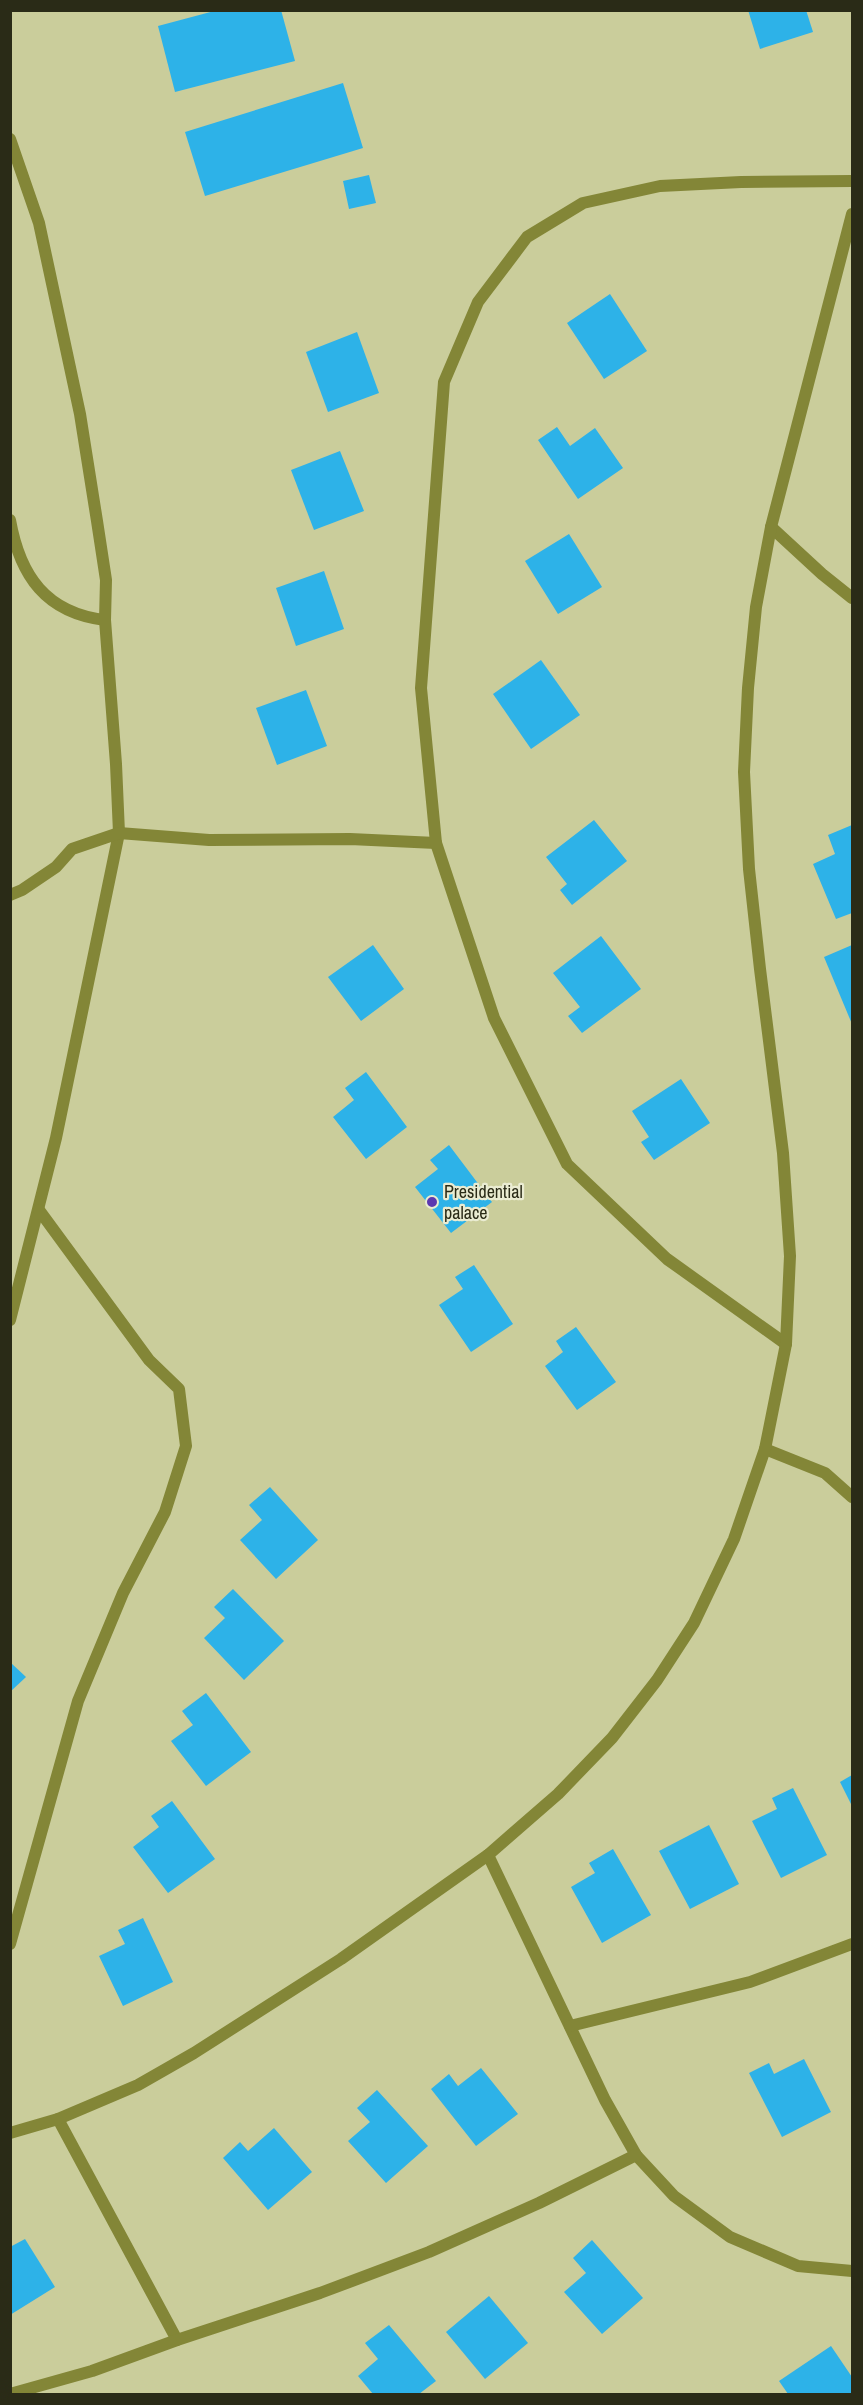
<svg xmlns="http://www.w3.org/2000/svg" width="863" height="2405" font-family="'Archivo Narrow',sans-serif">
<style>
.building{fill:#2db2e8}
.lines{fill:none;stroke-linecap:round;stroke-linejoin:round}
.lane{stroke:#838637;stroke-width:12}
.street{stroke:#838637;stroke-width:12}
.poi-dot{fill:#5b38b0;stroke:#eaecd2;stroke-width:2}
.labels{text-anchor:middle;stroke-width:4.5;stroke-linejoin:round;paint-order:stroke}
.poi-label{font-size:18px;fill:#2a2b17;stroke:#eaecd2;text-anchor:start}
</style>
<rect width="100%" height="100%" fill="#cacd9b"/>
<g class="building">
<path d="M218,10H281L295,61L175,92L158,26Z"/>
<path d="M748,10H806L813,32L760,49Z"/>
<path d="M343,83L363,148L205,196L185,132Z"/>
<path d="M369,175L376,203L349,209L343,181Z"/>
<path d="M610,294L647,351L604,379L567,323Z"/>
<path d="M357,332L379,393L328,412L306,352Z"/>
<path d="M557,427L570,446L595,428L623,468L578,499L538,440Z"/>
<path d="M340,451L364,511L314,530L291,470Z"/>
<path d="M569,534L602,587L558,614L525,561Z"/>
<path d="M324,571L344,629L296,646L276,588Z"/>
<path d="M541,660L580,715L531,749L493,694Z"/>
<path d="M306,690L327,746L277,765L256,708Z"/>
<path d="M594,820L627,861L572,905L560,890L567,884L546,857Z"/>
<path d="M852,825V913L836,919L813,864L835,854L828,835Z"/>
<path d="M601,936L641,989L582,1033L568,1016L580,1007L553,973Z"/>
<path d="M373,945L404,989L361,1021L328,977Z"/>
<path d="M852,945V1024L824,957Z"/>
<path d="M366,1072L407,1127L366,1159L333,1117L354,1100L345,1088Z"/>
<path d="M681,1079L710,1123L654,1160L641,1142L649,1137L632,1111Z"/>
<path d="M449,1145L492,1202L451,1233L415,1187L438,1169L430,1160Z"/>
<path d="M474,1265L513,1324L471,1352L439,1305L463,1289L455,1277Z"/>
<path d="M576,1327L616,1382L577,1410L545,1366L563,1352L556,1341Z"/>
<path d="M270,1487L318,1540L276,1579L240,1540L262,1520L249,1505Z"/>
<path d="M233,1589L284,1641L244,1680L204,1638L225,1618L214,1607Z"/>
<path d="M10,1662L26,1677L10,1692Z"/>
<path d="M206,1693L251,1752L206,1786L171,1741L193,1725L182,1711Z"/>
<path d="M852,1775V1806L840,1782Z"/>
<path d="M793,1788L827,1855L781,1878L752,1821L777,1809L772,1798Z"/>
<path d="M172,1801L215,1859L168,1893L133,1847L159,1827L151,1816Z"/>
<path d="M709,1825L739,1884L690,1909L659,1851Z"/>
<path d="M613,1849L651,1915L602,1943L571,1887L595,1873L589,1863Z"/>
<path d="M143,1918L173,1982L123,2006L99,1956L125,1944L118,1930Z"/>
<path d="M804,2059L831,2112L782,2137L749,2073L769,2063L774,2074Z"/>
<path d="M481,2068L518,2114L476,2146L431,2089L449,2074L458,2086Z"/>
<path d="M377,2090L428,2146L386,2183L348,2141L370,2122L357,2108Z"/>
<path d="M274,2128L312,2172L268,2210L223,2158L240,2142L248,2151Z"/>
<path d="M25,2239L55,2287L10,2315V2247Z"/>
<path d="M592,2240L643,2298L602,2334L564,2292L586,2273L573,2258Z"/>
<path d="M489,2296L528,2343L485,2379L446,2332Z"/>
<path d="M389,2325L436,2381L419,2394H373L358,2376L378,2359L365,2343Z"/>
<path d="M831,2346L852,2377V2394H788L779,2381Z"/>
</g>
<g class="lines">
<path class="lane" d="M10,520C20,576 46,613 105,620"/>
<g class="street">
<path d="M10,139L39,223L80,414L97,521L106,580L105,620L116,764L119,833L56,1138L10,1320"/>
<path d="M771,527L822,574L852,598"/>
<path d="M10,895L22,890L56,867L72,849L119,833L209,840L350,839L436,843"/>
<path d="M786,1344L667,1259L567,1164L494,1018L436,843L421,688L444,382L478,302L527,237L583,203L660,186L741,182L852,181"/>
<path d="M765,1449L825,1473L852,1497"/>
<path d="M488,1855L605,2100L636,2155L674,2196L730,2237L798,2266L852,2271"/>
<path d="M10,1944L78,1701L123,1593L165,1512L186,1446L179,1389L149,1360L39,1210"/>
<path d="M570,2026L750,1982L852,1944"/>
<path d="M58,2119L177,2340"/>
<path d="M10,2133L58,2119L138,2085L194,2053L341,1959L488,1855L558,1794L612,1738L657,1680L694,1623L734,1539L765,1449L786,1344L790,1256L783,1153L760,969L749,869L744,772L748,688L756,607L771,527L852,214"/>
<path d="M10,2394L92,2371L177,2340L320,2293L429,2252L539,2203L636,2155"/>
</g>
</g>
<circle class="poi-dot" cx="432" cy="1202" r="6"/>
<g class="labels">
<g class="poi-label">
<text x="444" y="1198">Presidential<tspan x="444" dy="21">palace</tspan></text>
</g>
</g>
<rect width="863" height="2405" fill="none" stroke="#2a2b17" stroke-width="24"/>
</svg>
